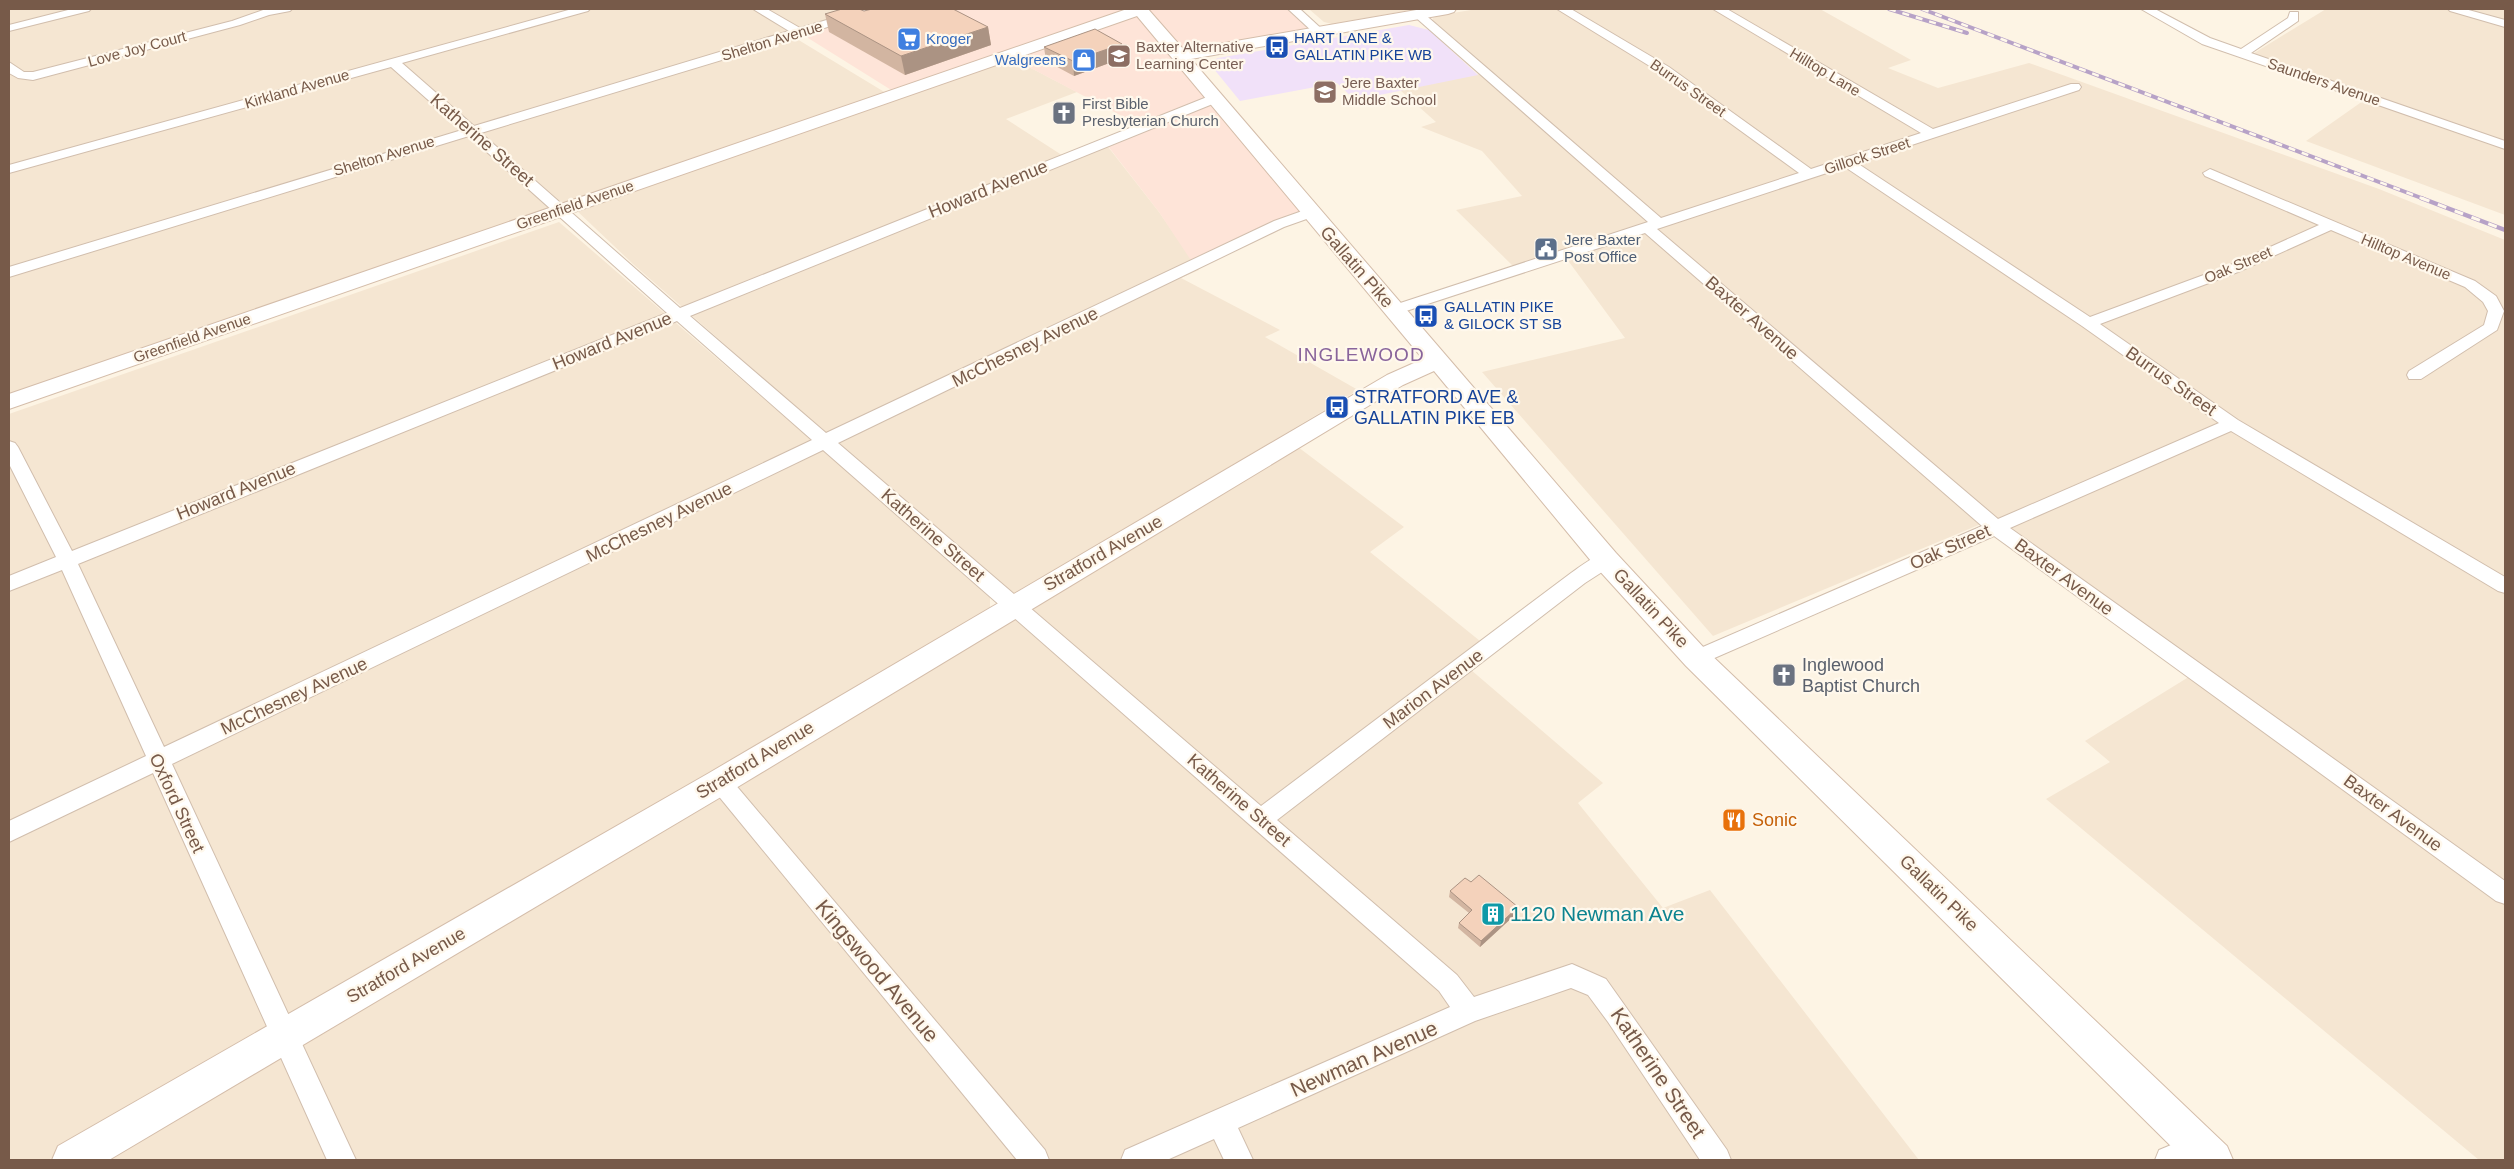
<svg xmlns="http://www.w3.org/2000/svg" width="2514" height="1169" font-family="Helvetica,sans-serif">
<style>
.residential{fill:#f5e6d2}
.commercial{fill:#fee4d8}
.education{fill:#f1e1f9}
.lines{fill:none;stroke-linecap:round;stroke-linejoin:round}
.street-casing{stroke:#d1bead;stroke-width:2}
.secondary-casing{stroke:#d4bdaa;stroke-width:2}
.street{fill:#fff;fill-rule:evenodd}
.secondary{fill:#fff;fill-rule:evenodd}
.rail-far1-casing{stroke:#b7a2c7;stroke-width:4}
.rail-casing{stroke:#b7a2c7;stroke-width:4.5}
.rail-far1{stroke:#fff8ec;stroke-width:2.5;stroke-dasharray:7;stroke-linecap:butt}
.rail{stroke:#fff8ec;stroke-width:3;stroke-dasharray:9;stroke-linecap:butt}
.wall{fill:#d2b5a1}
.shaded-wall{fill:#ab9383}
.building{fill:#f4d2bb;stroke:#ab9383}
.labels{text-anchor:middle;stroke-width:4.5;stroke-linejoin:round;paint-order:stroke}
.far-transit-label{font-size:15px;fill:#164399;stroke:#fff8ec;text-anchor:start}
.far-shop-label{font-size:15px;fill:#366cbe;stroke:#fff8ec;text-anchor:start}
.far-street-label{font-size:15px;fill:#775a49;stroke:#fff8ec}
.far-education-label{font-size:15px;fill:#785e54;stroke:#fff8ec;text-anchor:start}
.far-worship-label{font-size:15px;fill:#5b616d;stroke:#fff8ec;text-anchor:start}
.far-service-label{font-size:15px;fill:#4e5e75;stroke:#fff8ec;text-anchor:start}
.street-label{font-size:18px;fill:#775a49;stroke:#fff8ec}
.transit-label{font-size:18px;fill:#164399;stroke:#fff8ec;text-anchor:start}
.worship-label{font-size:18px;fill:#5b616d;stroke:#fff8ec;text-anchor:start}
.food-label{font-size:18px;fill:#c56008;stroke:#fff8ec;text-anchor:start}
.neighbourhood-label{font-size:19px;letter-spacing:1px;fill:#89649b;stroke:#fff8ec}
.near-culture-label{font-size:21px;fill:#0d838f;stroke:#fff8ec;text-anchor:start}
.near-street-label{font-size:21px;fill:#775a49;stroke:#fff8ec}
</style>
<rect width="100%" height="100%" fill="#fdf4e4"/>
<g class="residential">
<path d="M9,9H862L787,33L886,93L9,397Z"/>
<path d="M1309,9H1417L1332,24L1324,22Z"/>
<path d="M1477,9H1820L1911,60L1888,68L1938,88L2029,63L2379,189L2505,240V1160H2479L2046,799L2110,762L2085,741L2200,670L1993,519L1713,636L1482,372L1625,338L1561,251L1513,266L1456,210L1522,196L1482,151L1421,127L1436,122L1400,90L1490,72L1432,21L1433,18L1441,15Z"/>
<path d="M2326,9H2505V215L2306,141L2370,96L2251,55Z"/>
<path d="M1010,57L1077,92L1006,119L1068,159L1105,143L1159,212L1199,270L1181,278L1280,330L1265,337L1358,390L1013,597L633,264L575,209Z"/>
<path d="M559,222L990,594V613L48,1160H9V414Z"/>
<path d="M1298,447L1404,527L1370,552L1480,641L1457,658L1603,783L1578,803L1663,908L1710,890L1919,1160H88Z"/>
</g>
<path class="commercial" d="M874,9H1294L1319,32L1180,56L1310,213L1194,265L1159,212L1104,141L1141,126L1006,55L896,93L800,33Z"/>
<path class="education" d="M1409,25L1429,30L1478,75L1355,100L1337,83L1240,101L1209,63L1218,58Z"/>
<g class="lines">
<g class="street-casing">
<g id="street">
<path d="M72,9H91L89,11L9,31V25Z"/>
<path d="M266,9H292L290,11L269,15L240,25L33,80L18,78L9,73V62L24,72H33L232,21Z"/>
<path d="M572,9H590L588,11L402,63L474,126L789,31L753,9H767L800,28L863,9H880L804,35L481,133L680,308L1212,95H1220L1222,98L1220,101L690,316L826,433L1274,221L1305,210H1315L1317,213L1315,216L1284,227L838,443L1261,806L1571,573C1583,565 1598,551 1613,555L1616,560L1613,565L1585,583L1277,820L1457,975L1474,997L1572,964L1606,979L1727,1150L1731,1160H1700L1608,1022L1588,995L1571,988L1475,1021L1238,1128L1253,1160H1224L1214,1139L1167,1160H1121L1125,1150L1450,1007L1439,991L823,450L172,764L356,1160H327L153,773L9,842V821L146,756L62,570L9,591V576L56,557L9,464V441L15,443L18,447L72,551L667,313L469,136L9,277V267L462,130L391,67L9,173V165ZM677,321L812,440L164,747L78,564Z"/>
<path d="M1288,9H1300L1325,32L1323,34H1315Z"/>
<path d="M1557,9H1571L1669,67L1811,169L1921,133L1713,9H1727L1933,129L2071,84H2079L2081,87L2079,90L1857,163L2090,317L2228,266L2319,225L2205,176L2203,173L2210,169L2475,281L2496,296L2504,311L2497,330L2421,379H2409L2407,375L2409,371L2484,325L2488,311L2483,302L2465,287L2331,230L2238,272L2100,324L2238,420L2505,577V593L2498,591L2231,431L2010,528L2505,881V904L2496,901L1994,536L1703,663L1696,666L1689,663L1685,658L1689,653L1982,526L1645,233L1400,313H1388L1386,310L1388,307L1648,222L1414,16V12H1422L1661,218L1799,173L1661,73ZM1845,167L2082,326L2219,423L1998,519L1657,229Z"/>
<path d="M2141,9H2155L2210,38L2241,49L2288,18L2290,12H2298V21L2251,53L2505,141V149L2202,44Z"/>
<path d="M2448,9H2465L2505,20V27L2450,11Z"/>
<path d="M720,773L728,776L1045,1150L1049,1160H1017L712,788L709,782L712,776Z"/>
<path d="M2200,1133L2210,1137L2214,1147L2210,1157L2202,1160H2155L2159,1150Z"/>
</g>
</g>
<g class="secondary-casing">
<path id="secondary" d="M1127,9H1148L1184,50L1422,9H1456L1454,12L1448,14L1191,59L1616,553L1706,650L2227,1146L2233,1160H2185L1686,666L1596,567L1434,371L1403,385L731,791L109,1160H52L58,1146L709,773L1387,375L1423,359L1137,16L9,409V394Z"/>
</g>
<use href="#street" class="street"/>
<use href="#secondary" class="secondary"/>
<g class="rail-far1-casing">
<g id="rail-far1">
<path d="M1889,9L1967,33"/>
<path d="M1922,9L2424,199"/>
</g>
</g>
<g class="rail-casing">
<path id="rail" d="M2421,198L2505,230"/>
</g>
<use href="#rail-far1" class="rail-far1"/>
<use href="#rail" class="rail"/>
</g>
<g class="wall">
<path d="M864,11L988,27L991,45L905,75L829,32L825,14Z"/>
<path d="M1122,44L1123,58L1074,76L1046,61L1044,47Z"/>
<path d="M1450,891L1517,913L1480,947L1458,928L1459,923L1469,913L1449,897Z"/>
</g>
<g class="shaded-wall">
<path d="M988,27L991,45L905,75L901,56Z"/>
<path d="M1122,44L1123,58L1074,76L1073,61Z"/>
<path d="M1518,907L1517,913L1480,947L1481,941Z"/>
</g>
<g class="building">
<path d="M842,9H859L864,11L872,9H953L988,27L901,56L825,14Z"/>
<path d="M1095,29L1122,44L1073,61L1044,47Z"/>
<path d="M1479,875L1518,907L1481,941L1459,923L1472,910L1450,891L1465,878L1471,882Z"/>
</g>
<defs>
<g id="supermarket-square" transform="scale(1.25)"><rect x="-9" y="-9" width="18" height="18" rx="4" fill="#3f7fe0" stroke="#fff8ec"/><path d="M-6-5.5h2.5l.6 2H6L4.5 2H-2.5L-4.4-4H-6ZM-1.5 3.2a1.3 1.3 0 1 0 .1 0ZM3 3.2a1.3 1.3 0 1 0 .1 0Z" fill="#fff"/></g>
<g id="bus-square" transform="scale(1.25)"><rect x="-9" y="-9" width="18" height="18" rx="4" fill="#1a4fb4" stroke="#fff8ec"/><path d="M-5-6H5V4H4V6H2V4H-2V6H-4V4H-5ZM-3.5-4V0h7V-4ZM-3.5 1.2v1.5H-2V1.2ZM2 1.2v1.5H3.5V1.2Z" fill="#fff"/></g>
<g id="school-square" transform="scale(1.25)"><rect x="-9" y="-9" width="18" height="18" rx="4" fill="#8d6e63" stroke="#fff8ec"/><path d="M0-5L7-2L0 1L-7-2ZM-4 1L0 2.5L4 1V4Q0 6-4 4Z" fill="#fff"/></g>
<g id="shop-square" transform="scale(1.25)"><rect x="-9" y="-9" width="18" height="18" rx="4" fill="#3f7fe0" stroke="#fff8ec"/><path d="M-5-2.5h2.3a2.7 3.5 0 0 1 5.4 0H5L5.5 6h-11ZM-1.5-2.5h3a1.5 2.3 0 0 0-3 0Z" fill="#fff"/></g>
<g id="church-square" transform="scale(1.25)"><rect x="-9" y="-9" width="18" height="18" rx="4" fill="#6b7280" stroke="#fff8ec"/><path d="M-1.2-6h2.4v3.5h3.3v2.4h-3.3V6h-2.4V-.1h-3.3v-2.4h3.3Z" fill="#fff"/></g>
<g id="civic-square" transform="scale(1.25)"><rect x="-9" y="-9" width="18" height="18" rx="4" fill="#5c6f8a" stroke="#fff8ec"/><path d="M-.6-6.5H3V-4.5H.6V-3L4-1V1h2V6H-6V1h2V-1L-.6-3ZM-1.2 2.5V6h2.4V2.5Z" fill="#fff"/></g>
<g id="restaurant-square" transform="scale(1.25)"><rect x="-9" y="-9" width="18" height="18" rx="4" fill="#e8710a" stroke="#fff8ec"/><path d="M-5-6h1v4h1v-4h1v4h1v-4h1v5L-1.5 .5V6h-2V.5L-5-1ZM5-6V6H3V1.5H1.5Q1.5-4 5-6Z" fill="#fff"/></g>
<g id="building-square" transform="scale(1.25)"><rect x="-9" y="-9" width="18" height="18" rx="4" fill="#0f9aa8" stroke="#fff8ec"/><path d="M-4-6H4V6H1V3H-1V6H-4ZM-2.5-4.3h1.7v1.8h-1.7ZM.8-4.3h1.7v1.8H.8ZM-2.5-1h1.7V.8h-1.7ZM.8-1h1.7V.8H.8Z" fill="#fff"/></g>
</defs>
<g fill-rule="evenodd">
<use href="#supermarket-square" x="909" y="39"/>
<use href="#bus-square" x="1277" y="47"/>
<use href="#school-square" x="1119" y="56"/>
<use href="#shop-square" x="1084" y="60"/>
<use href="#school-square" x="1325" y="92"/>
<use href="#church-square" x="1064" y="113"/>
<use href="#civic-square" x="1546" y="249"/>
<use href="#bus-square" x="1426" y="316"/>
<use href="#bus-square" x="1337" y="407"/>
<use href="#church-square" x="1784" y="675"/>
<use href="#restaurant-square" x="1734" y="820"/>
<use href="#building-square" x="1493" y="914"/>
</g>
<g class="labels">
<g class="far-transit-label">
<text x="1294" y="43">HART LANE &amp;<tspan x="1294" dy="17">GALLATIN PIKE WB</tspan></text>
<text x="1444" y="312">GALLATIN PIKE<tspan x="1444" dy="17">&amp; GILOCK ST SB</tspan></text>
</g>
<g class="far-shop-label">
<text x="926" y="44">Kroger</text>
<text x="1066" y="65" text-anchor="end">Walgreens</text>
</g>
<g class="far-street-label">
<text transform="translate(772 41) rotate(-17)" y="5">Shelton Avenue</text>
<text transform="translate(137 49) rotate(-15)" y="5">Love Joy Court</text>
<text transform="translate(1825 72) rotate(31)" y="5">Hilltop Lane</text>
<text transform="translate(2324 82) rotate(19)" y="5">Saunders Avenue</text>
<text transform="translate(1688 88) rotate(35)" y="5">Burrus Street</text>
<text transform="translate(297 89) rotate(-16)" y="5">Kirkland Avenue</text>
<text transform="translate(384 156) rotate(-17)" y="5">Shelton Avenue</text>
<text transform="translate(1867 156) rotate(-18)" y="5">Gillock Street</text>
<text transform="translate(575 205) rotate(-19)" y="5">Greenfield Avenue</text>
<text transform="translate(2406 257) rotate(23)" y="5">Hilltop Avenue</text>
<text transform="translate(2238 265) rotate(-23)" y="5">Oak Street</text>
<text transform="translate(192 338) rotate(-19)" y="5">Greenfield Avenue</text>
</g>
<g class="far-education-label">
<text x="1136" y="52">Baxter Alternative<tspan x="1136" dy="17">Learning Center</tspan></text>
<text x="1342" y="88">Jere Baxter<tspan x="1342" dy="17">Middle School</tspan></text>
</g>
<g class="far-worship-label">
<text x="1082" y="109">First Bible<tspan x="1082" dy="17">Presbyterian Church</tspan></text>
</g>
<g class="far-service-label">
<text x="1564" y="245">Jere Baxter<tspan x="1564" dy="17">Post Office</tspan></text>
</g>
<g class="street-label">
<text transform="translate(482 140) rotate(41)" y="6">Katherine Street</text>
<text transform="translate(988 189) rotate(-22)" y="6">Howard Avenue</text>
<text transform="translate(1357 267) rotate(49)" y="6">Gallatin Pike</text>
<text transform="translate(1752 318) rotate(41)" y="6">Baxter Avenue</text>
<text transform="translate(612 341) rotate(-22)" y="6">Howard Avenue</text>
<text transform="translate(1025 347) rotate(-26)" y="6">McChesney Avenue</text>
<text transform="translate(2171 381) rotate(35)" y="6">Burrus Street</text>
<text transform="translate(236 491) rotate(-22)" y="6">Howard Avenue</text>
<text transform="translate(659 522) rotate(-26)" y="6">McChesney Avenue</text>
<text transform="translate(933 535) rotate(41)" y="6">Katherine Street</text>
<text transform="translate(1950 547) rotate(-24)" y="6">Oak Street</text>
<text transform="translate(1103 553) rotate(-30)" y="6">Stratford Avenue</text>
<text transform="translate(2064 577) rotate(36)" y="6">Baxter Avenue</text>
<text transform="translate(1651 608) rotate(47)" y="6">Gallatin Pike</text>
<text transform="translate(1433 689) rotate(-37)" y="6">Marion Avenue</text>
<text transform="translate(294 696) rotate(-25)" y="6">McChesney Avenue</text>
<text transform="translate(755 760) rotate(-31)" y="6">Stratford Avenue</text>
<text transform="translate(1239 800) rotate(41)" y="6">Katherine Street</text>
<text transform="translate(177 803) rotate(65)" y="6">Oxford Street</text>
<text transform="translate(2393 813) rotate(36)" y="6">Baxter Avenue</text>
<text transform="translate(1939 893) rotate(44)" y="6">Gallatin Pike</text>
<text transform="translate(406 965) rotate(-30)" y="6">Stratford Avenue</text>
</g>
<g class="transit-label">
<text x="1354" y="403">STRATFORD AVE &amp;<tspan x="1354" dy="21">GALLATIN PIKE EB</tspan></text>
</g>
<g class="worship-label">
<text x="1802" y="671">Inglewood<tspan x="1802" dy="21">Baptist Church</tspan></text>
</g>
<g class="food-label">
<text x="1752" y="826">Sonic</text>
</g>
<g class="neighbourhood-label">
<text x="1361" y="361">INGLEWOOD</text>
</g>
<g class="near-culture-label">
<text x="1510" y="921">1120 Newman Ave</text>
</g>
<g class="near-street-label">
<text transform="translate(877 971) rotate(50)" y="7">Kingswood Avenue</text>
<text transform="translate(1364 1059) rotate(-24)" y="7">Newman Avenue</text>
<text transform="translate(1658 1073) rotate(56)" y="7">Katherine Street</text>
</g>
</g>
<rect width="2514" height="1169" fill="none" stroke="#775a49" stroke-width="20"/>
</svg>
